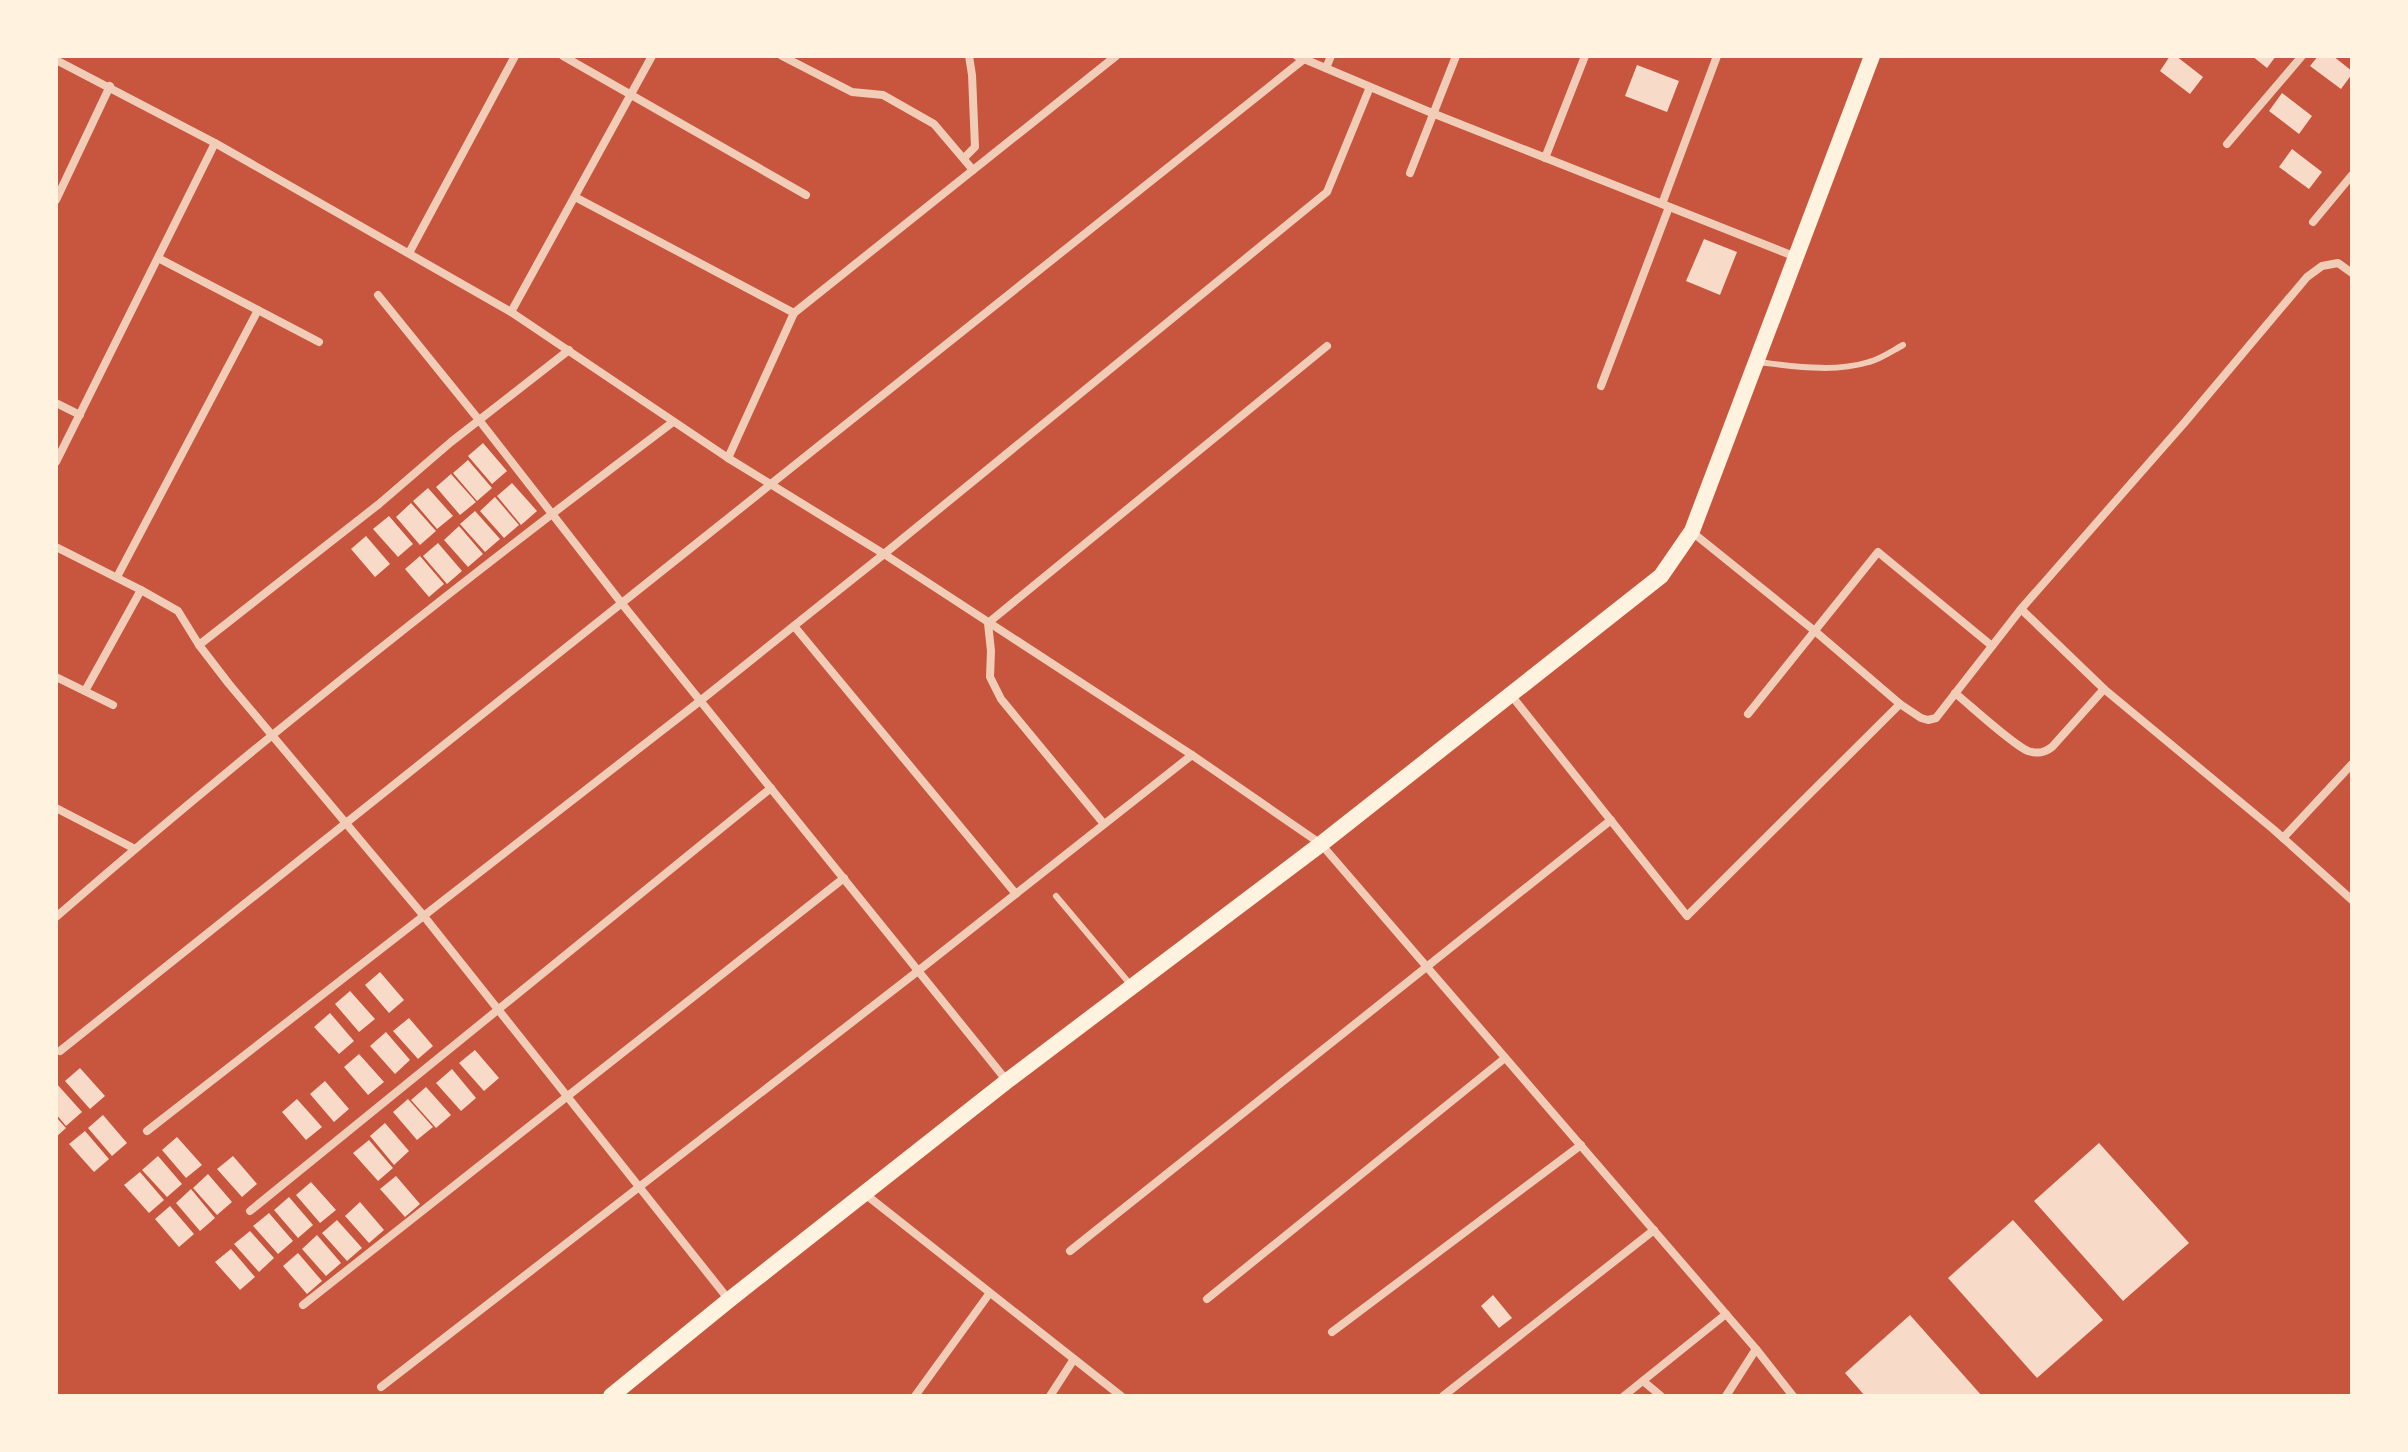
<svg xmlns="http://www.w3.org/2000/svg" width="2408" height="1452" font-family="Rubik,sans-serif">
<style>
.building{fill:#f7dbc8}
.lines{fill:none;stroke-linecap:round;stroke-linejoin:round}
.service{stroke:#f1ccb7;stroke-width:6}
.minor{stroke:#f1ccb7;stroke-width:8}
.secondary{stroke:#fff3e0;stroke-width:16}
</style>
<rect width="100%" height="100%" fill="#c8553d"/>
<g class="building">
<path d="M2170,56H2176L2203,77L2190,94L2160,71Z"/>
<path d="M2252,56H2276L2267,68Z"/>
<path d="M2318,56H2333L2352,71V74L2341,89L2310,66Z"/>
<path d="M1637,65L1679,81L1667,112L1625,96Z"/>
<path d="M2282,93L2312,116L2299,134L2269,111Z"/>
<path d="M2292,149L2322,172L2309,189L2279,167Z"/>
<path d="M1704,239L1737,252L1720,295L1686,281Z"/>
<path d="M483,443L507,471L492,484L468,456Z"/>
<path d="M468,460L492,488L477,501L453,473Z"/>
<path d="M451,474L476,502L460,515L436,487Z"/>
<path d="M512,483L537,511L521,525L497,496Z"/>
<path d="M428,488L453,516L437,529L413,501Z"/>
<path d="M495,497L519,525L504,538L480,511Z"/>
<path d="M411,503L436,531L420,545L396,517Z"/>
<path d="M475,511L500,539L485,552L460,524Z"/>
<path d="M389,516L413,544L398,557L373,529Z"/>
<path d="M459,526L483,554L468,567L444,540Z"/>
<path d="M366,536L390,564L375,577L351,549Z"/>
<path d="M438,543L462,571L447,584L423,556Z"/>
<path d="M420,556L444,584L429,597L405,569Z"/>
<path d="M380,972L404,1000L389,1013L365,985Z"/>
<path d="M350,991L375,1019L359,1032L335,1004Z"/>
<path d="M330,1013L354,1041L339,1054L314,1027Z"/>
<path d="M409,1018L433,1046L418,1059L393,1031Z"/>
<path d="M386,1032L410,1060L395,1074L370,1046Z"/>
<path d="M475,1050L499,1078L484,1091L459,1063Z"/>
<path d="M359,1054L384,1082L368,1095L344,1067Z"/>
<path d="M80,1068L105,1096L90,1109L65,1081Z"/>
<path d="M452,1069L476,1098L461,1111L436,1083Z"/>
<path d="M325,1081L349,1109L334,1122L310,1094Z"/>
<path d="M56,1083L82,1112L66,1126L56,1114Z"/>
<path d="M426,1087L451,1115L436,1128L411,1100Z"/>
<path d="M297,1099L322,1127L306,1140L282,1112Z"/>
<path d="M408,1099L433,1127L417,1140L393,1112Z"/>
<path d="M103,1115L127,1143L112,1156L88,1128Z"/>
<path d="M56,1117L66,1128L56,1137Z"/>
<path d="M385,1123L409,1151L394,1165L370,1136Z"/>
<path d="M85,1131L109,1159L94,1172L69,1144Z"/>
<path d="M177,1137L202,1165L186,1178L162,1150Z"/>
<path d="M369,1140L393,1168L378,1181L353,1153Z"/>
<path d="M2099,1143L2189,1243L2123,1301L2034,1201Z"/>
<path d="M158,1156L182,1184L167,1197L142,1170Z"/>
<path d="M233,1156L257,1184L242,1197L217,1169Z"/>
<path d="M140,1172L164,1200L149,1213L124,1185Z"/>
<path d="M208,1174L232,1202L217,1215L193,1188Z"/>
<path d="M396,1176L420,1204L405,1217L380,1189Z"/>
<path d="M311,1182L336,1210L320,1223L296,1195Z"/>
<path d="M191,1189L215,1218L200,1231L176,1203Z"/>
<path d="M289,1197L313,1225L298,1238L274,1210Z"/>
<path d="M360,1202L384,1230L369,1243L345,1216Z"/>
<path d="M170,1206L194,1234L179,1247L155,1219Z"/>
<path d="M269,1213L293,1241L278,1254L253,1226Z"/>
<path d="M337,1220L362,1248L347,1261L322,1233Z"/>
<path d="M2013,1220L2103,1320L2037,1378L1948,1278Z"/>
<path d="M250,1231L274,1258L259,1272L234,1244Z"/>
<path d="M317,1235L341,1263L326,1276L302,1249Z"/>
<path d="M231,1249L255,1277L240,1290L215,1262Z"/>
<path d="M298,1253L322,1281L307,1294L283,1266Z"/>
<path d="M1493,1295L1512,1318L1499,1328L1481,1306Z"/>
<path d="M1910,1315L1982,1396H1865L1845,1373Z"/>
</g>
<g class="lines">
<g class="service">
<path d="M1757,362C1793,366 1833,373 1869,362C1881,359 1892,351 1903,345"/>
<path d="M1056,896L1130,984"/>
</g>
<g class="minor">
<path d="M563,56L806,195"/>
<path d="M782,56L852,92L883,95L934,124L973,170"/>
<path d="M1297,56L1432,113L1796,257"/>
<path d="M56,60L215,143L511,312L728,458L884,554L1192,755L1321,844L1756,1349L1793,1396"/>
<path d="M1326,68L1331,56"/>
<path d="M2227,144L2302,56"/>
<path d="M964,158L975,147L972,75L969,56"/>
<path d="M1545,158L1585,56"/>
<path d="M1410,173L1456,56"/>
<path d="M575,197L794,313"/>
<path d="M56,200L110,86"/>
<path d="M1662,204L1717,56"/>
<path d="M2313,222L2352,175"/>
<path d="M409,253L515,56"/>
<path d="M158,258L319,342"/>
<path d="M378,295L479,420L623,605L1007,1081"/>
<path d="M511,312L652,56"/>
<path d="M1601,386L1669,207"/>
<path d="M56,403L80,415"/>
<path d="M728,458L794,313L1116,56"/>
<path d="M56,462L215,143"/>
<path d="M1692,532L1816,632L1900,704L1921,718L1928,720L1936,718L2021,609L2185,422L2307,277L2322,266L2338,263L2352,273"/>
<path d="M56,547L141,590L178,611L199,645L229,684L423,915L729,1300"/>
<path d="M117,577L258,310"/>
<path d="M2021,609L2104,689L2273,829L2352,900"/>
<path d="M794,626L1016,894"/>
<path d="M199,645L379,504L451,442L569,350"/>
<path d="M56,677L113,705"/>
<path d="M85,691L141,590"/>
<path d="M1955,693C1971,706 2013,745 2028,751C2038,754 2044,753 2052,747L2104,689"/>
<path d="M1511,695L1687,916L1900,704"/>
<path d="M1748,714L1878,552L1992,646"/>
<path d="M56,808L135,849"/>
<path d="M1104,824L1001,699L990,677L991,651L988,623L1327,346"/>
<path d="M2283,838L2352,764"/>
<path d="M56,917C255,744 462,581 673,422"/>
<path d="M60,1051C475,721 889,389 1304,59"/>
<path d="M147,1131L700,701L884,554L1327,192L1370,87"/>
<path d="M865,1194L1121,1396"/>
<path d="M250,1211L771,788"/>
<path d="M1070,1251L1611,820"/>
<path d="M1207,1299L1505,1058"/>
<path d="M303,1305L844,878"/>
<path d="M1332,1332L1581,1145"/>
<path d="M1643,1381L1661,1396"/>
<path d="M381,1387L918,971L1192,755"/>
<path d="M915,1396L989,1294"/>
<path d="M1050,1396L1074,1359"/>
<path d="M1443,1396L1654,1230"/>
<path d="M1624,1396L1726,1314"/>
<path d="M1726,1396L1756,1349"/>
</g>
<path class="secondary" d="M611,1396L729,1300L1007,1081L1321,844L1661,576L1692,531L1872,56"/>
</g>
<rect width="2408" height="1452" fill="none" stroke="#fff3e0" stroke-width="116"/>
</svg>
